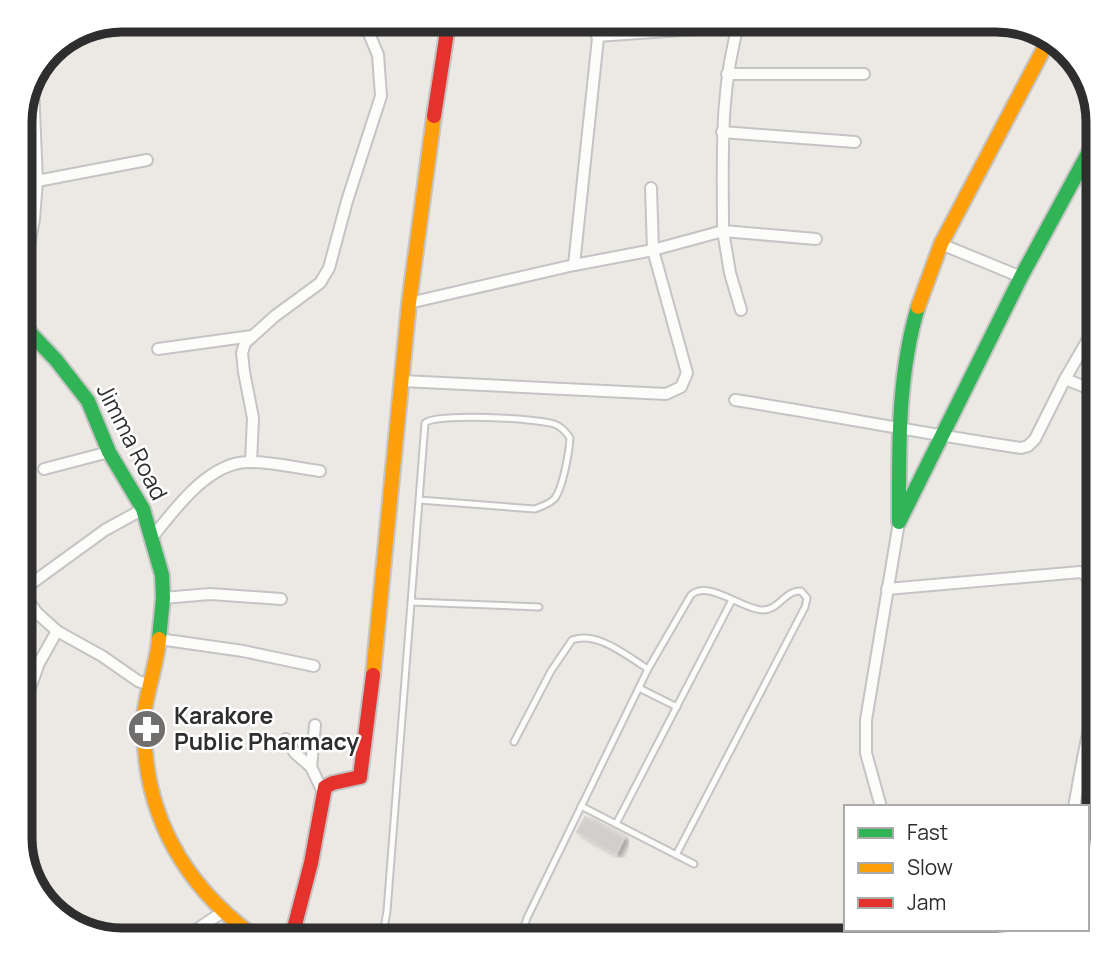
<svg xmlns="http://www.w3.org/2000/svg" width="1117" height="959" font-family="Manrope,sans-serif">
<style>
.building{fill:#d1cecb;stroke:#d7d4d0;stroke-width:2;filter:url(#shadow)}
.lines{fill:none;stroke-linecap:round;stroke-linejoin:round}
.lane-casing{stroke:#c5c4c5;stroke-width:9}
.street-casing{stroke:#c5c4c5;stroke-width:14}
.fast-casing{stroke:#c5c4c5;stroke-width:18}
.slow-casing{stroke:#c5c4c5;stroke-width:18}
.jam-casing{stroke:#c5c4c5;stroke-width:18}
.lane{stroke:#fcfcfb;stroke-width:5}
.street{stroke:#fcfcfb;stroke-width:10}
.fast{stroke:#30b455;stroke-width:14}
.slow{stroke:#ff9f0a;stroke-width:14}
.jam{stroke:#e5322d;stroke-width:14}
.labels{text-anchor:middle;stroke-width:5;stroke-linejoin:round;paint-order:stroke}
.street-label{font-size:23px;fill:#2e2e2e;stroke:#fff}
.poi-label{font-size:23px;font-weight:bold;fill:#2e2e2e;stroke:#fff;text-anchor:start}
.rim{fill:none;stroke:#2e2e2e;stroke-width:9}
</style>
<defs>
<filter id="shadow"><feDropShadow dx="5" dy="3" stdDeviation="2" flood-color="#0004"/></filter>
</defs>
<rect width="100%" height="100%" fill="#ece8e4"/>
<path class="building" d="M585,817L624,838L616,854L577,832Z"/>
<g class="lines">
<g class="lane-casing">
<g id="lane">
<path d="M411,602L539,607"/>
<path d="M639,688L677,707"/>
<path d="M514,742L551,671L572,640C598,631 627,656 648,669"/>
<path d="M581,806L694,864"/>
<path d="M616,824L732,600"/>
<path d="M382,940L387,911L425,423C436,413 537,418 554,424C561,426 566,432 570,438C569,453 563,487 555,498C550,504 542,506 535,509L419,500"/>
<path d="M520,940L527,918L648,669L691,595C708,579 743,610 763,610C779,610 785,590 801,591L807,598L805,607L676,855"/>
</g>
</g>
<g class="street-casing">
<g id="street">
<path d="M597,36L738,26"/>
<path d="M1052,40L1079,66"/>
<path d="M727,74H864"/>
<path d="M722,132L855,142"/>
<path d="M37,181L147,160"/>
<path d="M941,244L1021,277"/>
<path d="M574,265L600,19"/>
<path d="M409,303L574,265L653,250L723,231C723,159 719,89 740,19"/>
<path d="M741,310L730,273L723,231L816,239"/>
<path d="M24,325L26,261L34,219L37,181L33,87"/>
<path d="M158,349L252,336"/>
<path d="M1065,379L1098,392"/>
<path d="M402,381L666,394L681,387L687,373L653,250L651,188"/>
<path d="M735,400C830,415 925,434 1021,448L1028,446L1035,439L1065,379L1098,322"/>
<path d="M251,462L253,418L244,372L242,353L245,343L275,316L320,283L329,268L347,201L381,96L378,55L363,19"/>
<path d="M44,469L109,452"/>
<path d="M143,509L105,530L21,591L37,613L57,631L102,656L138,681L150,685"/>
<path d="M151,539C174,510 209,461 250,462C273,462 297,468 320,471"/>
<path d="M887,589L1080,572C1095,579 1094,591 1098,605"/>
<path d="M163,598L210,594L281,599"/>
<path d="M159,639L243,651L314,666"/>
<path d="M19,707L26,699L39,663L57,631"/>
<path d="M286,739L295,753L311,767L323,792"/>
<path d="M1083,758L1098,685"/>
<path d="M311,767L315,725"/>
<path d="M881,807L866,753V720L899,522"/>
<path d="M1074,807L1083,758L1098,761"/>
<path d="M181,940L224,911"/>
<path d="M909,940L910,929"/>
</g>
</g>
<g class="fast-casing">
<g id="fast">
<path d="M918,307C897,377 899,450 899,522L1021,277L1098,135"/>
<path d="M19,321L56,360L88,401L109,452L143,509L162,575L163,598L159,639"/>
</g>
</g>
<g class="slow-casing">
<g id="slow">
<path d="M918,307L941,244L1049,39"/>
<path d="M159,639C157,665 145,695 144,718C142,813 182,885 259,940"/>
<path d="M373,675L409,303L434,116"/>
</g>
</g>
<g class="jam-casing">
<g id="jam">
<path d="M434,116L449,19"/>
<path d="M291,940L311,863L325,787L333,783L360,777L373,675"/>
</g>
</g>
<use href="#lane" class="lane"/>
<use href="#street" class="street"/>
<use href="#fast" class="fast"/>
<use href="#slow" class="slow"/>
<use href="#jam" class="jam"/>
</g>
<defs>
<g id="pharmacy-disc" transform="scale(2.0125)"><circle r="9.5" fill="#706f6e" stroke="#fff"/><path d="M-2-6h4v4h4v4h-4v4h-4v-4h-4v-4h4Z" fill="#fff"/></g>
</defs>
<g fill-rule="evenodd">
<use href="#pharmacy-disc" x="147" y="729"/>
</g>
<g class="labels">
<g class="street-label">
<text transform="translate(132 442) rotate(63)" y="8">Jimma Road</text>
</g>
<g class="poi-label">
<text x="174" y="724">Karakore<tspan x="174" dy="26">Public Pharmacy</tspan></text>
</g>
</g>
<path d="M0 0H1117V959H0ZM122 32H996A90 90 0 0 1 1086 122V838A90 90 0 0 1 996 928H122A90 90 0 0 1 32 838V122A90 90 0 0 1 122 32Z" fill="#fff" fill-rule="evenodd"/>
<path class="rim" d="M122 32H996A90 90 0 0 1 1086 122V838A90 90 0 0 1 996 928H122A90 90 0 0 1 32 838V122A90 90 0 0 1 122 32Z"/>
<rect x="844" y="805" width="245" height="126" fill="#ffffff" stroke="#ababab" stroke-width="2"/>
<rect x="858" y="828" width="35" height="10" fill="#30b455" stroke="#ababab" stroke-width="2"/>
<text x="907" y="840" font-size="21" fill="#2e2e2e">Fast</text>
<rect x="858" y="863" width="35" height="10" fill="#ff9f0a" stroke="#ababab" stroke-width="2"/>
<text x="907" y="875" font-size="21" fill="#2e2e2e">Slow</text>
<rect x="858" y="898" width="35" height="10" fill="#e5322d" stroke="#ababab" stroke-width="2"/>
<text x="907" y="910" font-size="21" fill="#2e2e2e">Jam</text>
</svg>
